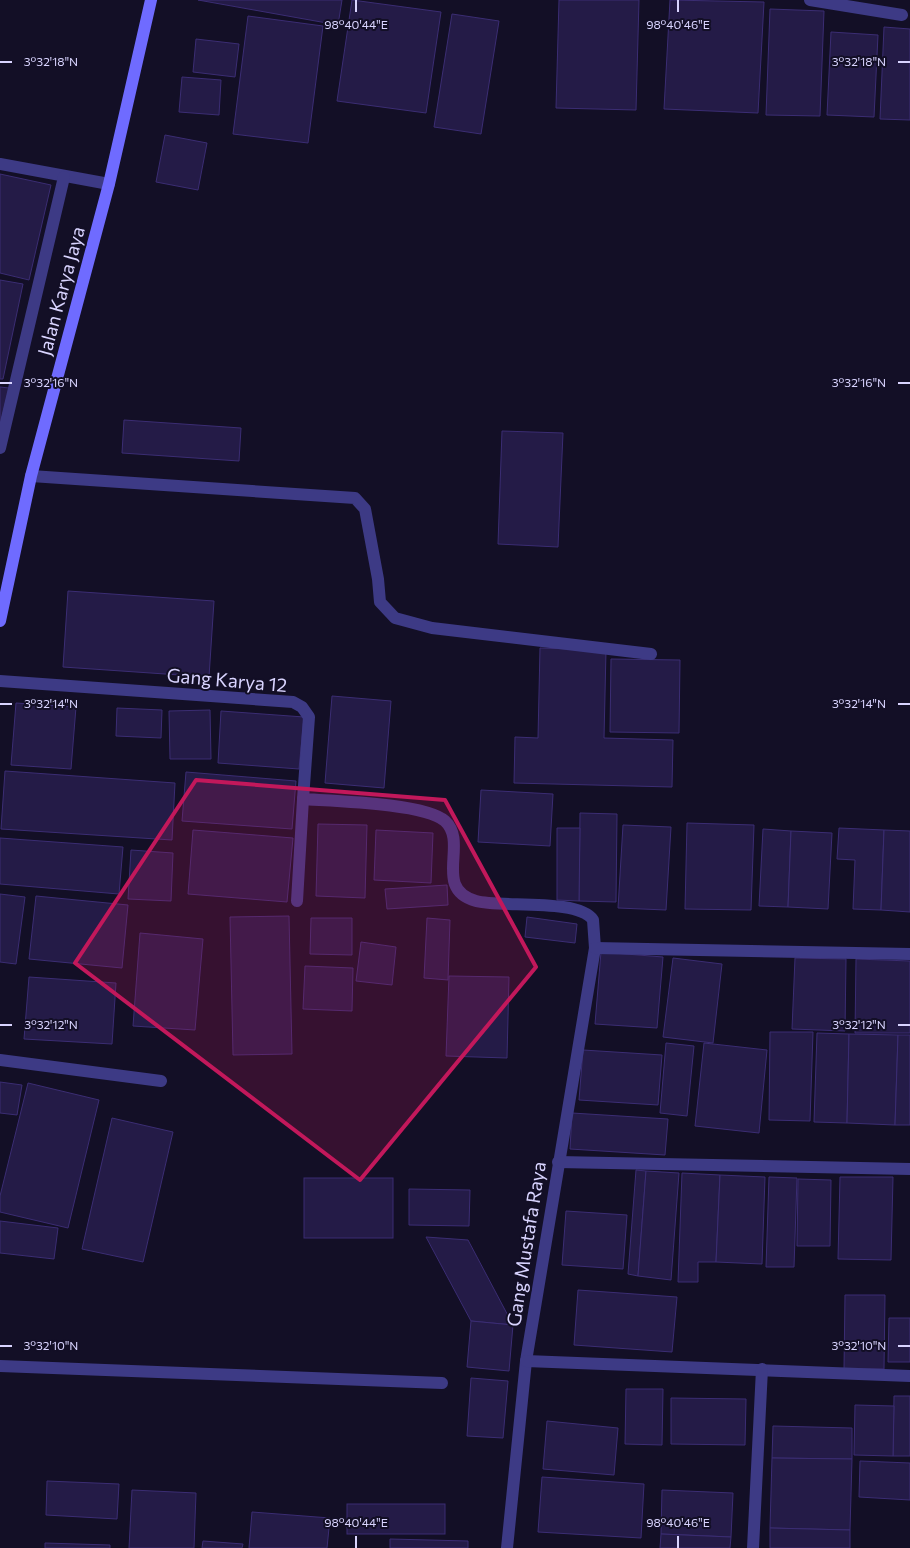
<svg xmlns="http://www.w3.org/2000/svg" width="910" height="1548" font-family="Commissioner,sans-serif">
<style>
.building{fill:#241b47;stroke:#3b2d73}
.lines{fill:none;stroke-linecap:round;stroke-linejoin:round}
.lane{stroke:#3d3a85;stroke-width:12}
.street{stroke:#3d3a85;stroke-width:12}
.secondary{stroke:#6f6bff;stroke-width:12}
.marked{fill:#c2185b;fill-opacity:0.2;stroke:#c2185b;stroke-width:4;stroke-linejoin:round}
.ticks{fill:none;stroke:#d9d4ff;stroke-width:2}
.labels{text-anchor:middle;stroke-width:4;stroke-linejoin:round;paint-order:stroke}
.street-label{font-size:19px;fill:#d9d4ff;stroke:#130f26}
.ticks-label{font-size:12px;text-anchor:middle;fill:#d9d4ff;stroke:#130f26;stroke-width:4;stroke-linejoin:round;paint-order:stroke}
</style>
<rect width="100%" height="100%" fill="#130f26"/>
<g class="building">
<path d="M198,0H342L338,25Z"/>
<path d="M352,0L441,12L426,113L337,101Z"/>
<path d="M559,0H639L636,110L556,108Z"/>
<path d="M670,0L764,2L758,113L664,109Z"/>
<path d="M770,9L824,11L820,116L766,115Z"/>
<path d="M452,14L499,21L481,134L434,127Z"/>
<path d="M248,16L323,26L308,143L233,134Z"/>
<path d="M884,27L910,29V120L880,119Z"/>
<path d="M831,32L878,35L874,117L827,115Z"/>
<path d="M196,39L239,44L235,77L193,72Z"/>
<path d="M182,77L221,80L219,115L179,112Z"/>
<path d="M165,135L207,143L198,190L156,182Z"/>
<path d="M0,174L51,185L29,280L0,273Z"/>
<path d="M0,280L23,284L3,379H0Z"/>
<path d="M0,387L9,388L0,426Z"/>
<path d="M124,420L241,428L239,461L122,453Z"/>
<path d="M502,431L563,433L558,547L498,544Z"/>
<path d="M68,591L214,601L209,677L63,667Z"/>
<path d="M540,648L606,650L604,738L673,740L672,787L514,783L515,737L538,738Z"/>
<path d="M611,659L680,660L679,733L610,732Z"/>
<path d="M332,696L391,701L384,788L325,783Z"/>
<path d="M16,703L76,707L71,769L11,765Z"/>
<path d="M117,708L162,710L161,738L116,736Z"/>
<path d="M210,710L211,759H170L169,711Z"/>
<path d="M221,711L304,717L299,769L218,763Z"/>
<path d="M5,771L175,783L172,840L1,829Z"/>
<path d="M186,772L296,781L292,829L182,821Z"/>
<path d="M481,790L553,794L550,846L478,842Z"/>
<path d="M580,813L617,814L616,902L579,901Z"/>
<path d="M687,823L754,825L751,910L685,909Z"/>
<path d="M318,824L367,825L365,898L316,896Z"/>
<path d="M623,825L671,827L666,910L618,908Z"/>
<path d="M557,828H580L579,901L557,900Z"/>
<path d="M839,828L884,830L881,910L853,909L855,860L837,859Z"/>
<path d="M763,829L791,831L788,907L759,906Z"/>
<path d="M193,830L293,838L287,902L188,894Z"/>
<path d="M376,830L433,833L431,883L374,880Z"/>
<path d="M884,830L910,831V912L881,910Z"/>
<path d="M791,831L832,833L828,909L788,907Z"/>
<path d="M0,838L123,847L119,894L0,884Z"/>
<path d="M131,850L173,853L171,901L128,899Z"/>
<path d="M447,885L448,905L387,909L385,889Z"/>
<path d="M0,894L25,897L16,964L0,962Z"/>
<path d="M36,896L128,905L122,968L29,959Z"/>
<path d="M289,916L292,1054L233,1055L230,917Z"/>
<path d="M527,917L577,924L575,943L525,937Z"/>
<path d="M311,918H352V955L310,954Z"/>
<path d="M427,918L450,920L448,980L424,978Z"/>
<path d="M140,933L203,939L195,1030L133,1026Z"/>
<path d="M361,942L396,947L392,985L356,981Z"/>
<path d="M601,952L663,957L657,1028L595,1024Z"/>
<path d="M673,958L722,964L713,1043L663,1037Z"/>
<path d="M795,958L846,959L845,1031L792,1029Z"/>
<path d="M856,959L910,961V1033H855Z"/>
<path d="M305,966L353,968L352,1011L303,1009Z"/>
<path d="M449,976L509,977L507,1058L446,1056Z"/>
<path d="M29,977L116,983L112,1044L24,1039Z"/>
<path d="M770,1032H813L810,1121L769,1120Z"/>
<path d="M817,1033L849,1034L847,1123L814,1122Z"/>
<path d="M849,1034L898,1035L895,1125L847,1123Z"/>
<path d="M898,1035H910V1125H895Z"/>
<path d="M666,1043L694,1046L687,1116L660,1113Z"/>
<path d="M704,1043L767,1050L759,1133L695,1126Z"/>
<path d="M583,1050L662,1055L658,1105L579,1100Z"/>
<path d="M0,1082L22,1085L17,1115L0,1113Z"/>
<path d="M28,1083L99,1100L68,1228L0,1212V1196Z"/>
<path d="M572,1113L668,1119L665,1155L570,1149Z"/>
<path d="M112,1118L173,1132L143,1262L82,1249Z"/>
<path d="M636,1170L646,1171L638,1276L628,1274Z"/>
<path d="M646,1171L679,1173L671,1280L638,1276Z"/>
<path d="M682,1173L720,1175L716,1262H698V1282H678Z"/>
<path d="M720,1175L765,1177L762,1264L716,1262Z"/>
<path d="M769,1177L797,1178L794,1267H766Z"/>
<path d="M840,1177H893L891,1260L838,1259Z"/>
<rect x="304" y="1178" width="89" height="60"/>
<path d="M798,1179L831,1180L830,1246H797Z"/>
<path d="M409,1189L470,1190L469,1226L409,1225Z"/>
<path d="M566,1211L627,1215L623,1269L562,1265Z"/>
<path d="M0,1221L58,1228L54,1259L0,1253Z"/>
<path d="M426,1237L468,1240L513,1325L471,1321Z"/>
<path d="M578,1290L677,1297L672,1352L574,1345Z"/>
<path d="M845,1295H885L884,1369H844Z"/>
<path d="M889,1318H910V1362H888Z"/>
<path d="M471,1321L513,1325L509,1371L467,1367Z"/>
<path d="M471,1378L508,1381L503,1438L467,1436Z"/>
<path d="M626,1389H663L662,1445L625,1444Z"/>
<path d="M894,1396H910V1456H893Z"/>
<path d="M671,1398L746,1399L745,1445L671,1444Z"/>
<path d="M855,1405L894,1406L893,1456L854,1455Z"/>
<path d="M547,1421L618,1428L614,1475L543,1469Z"/>
<path d="M773,1426L852,1428V1459L772,1458Z"/>
<path d="M772,1458L852,1459L850,1530L770,1528Z"/>
<path d="M860,1461L910,1463V1500L859,1497Z"/>
<path d="M542,1477L644,1484L641,1538L538,1532Z"/>
<path d="M47,1481L119,1484L117,1519L46,1515Z"/>
<path d="M132,1490L196,1493L194,1548H129Z"/>
<path d="M662,1490L733,1493L731,1537L661,1534Z"/>
<rect x="347" y="1504" width="98" height="30"/>
<path d="M252,1512L330,1518L327,1548H249Z"/>
<path d="M770,1528L850,1530V1548H770Z"/>
<path d="M661,1534L731,1537L730,1548H660Z"/>
<path d="M390,1539L468,1541V1548H390Z"/>
<path d="M203,1541L243,1544L242,1548H202Z"/>
<path d="M45,1543L110,1545V1548H45Z"/>
</g>
<g class="lines">
<path class="lane" d="M0,1060L161,1081"/>
<g class="street">
<path d="M810,0L902,15"/>
<path d="M0,164L109,184"/>
<path d="M0,448L64,177"/>
<path d="M31,476L355,498L365,509L378,579L380,602L395,618L432,628L651,654"/>
<path d="M0,681L293,702L302,707L309,717L303,799C332,801 425,803 445,821C469,843 432,889 476,901C500,908 579,898 593,920L595,948L526,1361L507,1548"/>
<path d="M297,901L303,799"/>
<path d="M595,948L910,954"/>
<path d="M558,1162L910,1169"/>
<path d="M526,1361L910,1376"/>
<path d="M0,1366L442,1383"/>
<path d="M753,1548L762,1369"/>
</g>
<path class="secondary" d="M0,621L31,476L109,184L151,0"/>
</g>
<path class="marked" d="M196,780L445,800L536,967L360,1180L75,963Z"/>
<path class="ticks" d="M356,0V12M678,0V12M0,62H12M898,62H910M0,383H12M898,383H910M0,704H12M898,704H910M0,1025H12M898,1025H910M0,1346H12M898,1346H910M356,1536V1548M678,1536V1548"/>
<g class="labels">
<g class="street-label">
<text transform="translate(61 291) rotate(-75)" y="7">Jalan Karya Jaya</text>
<text transform="translate(227 680) rotate(5)" y="7">Gang Karya 12</text>
<text transform="translate(526 1244) rotate(-81)" y="7">Gang Mustafa Raya</text>
</g>
</g>
<g class="ticks-label">
<text x="356" y="29">98°40'44"E</text>
<text x="678" y="29">98°40'46"E</text>
<text x="51" y="66">3°32'18"N</text>
<text x="859" y="66">3°32'18"N</text>
<text x="51" y="387">3°32'16"N</text>
<text x="859" y="387">3°32'16"N</text>
<text x="51" y="708">3°32'14"N</text>
<text x="859" y="708">3°32'14"N</text>
<text x="51" y="1029">3°32'12"N</text>
<text x="859" y="1029">3°32'12"N</text>
<text x="51" y="1350">3°32'10"N</text>
<text x="859" y="1350">3°32'10"N</text>
<text x="356" y="1527">98°40'44"E</text>
<text x="678" y="1527">98°40'46"E</text>
</g>
</svg>
